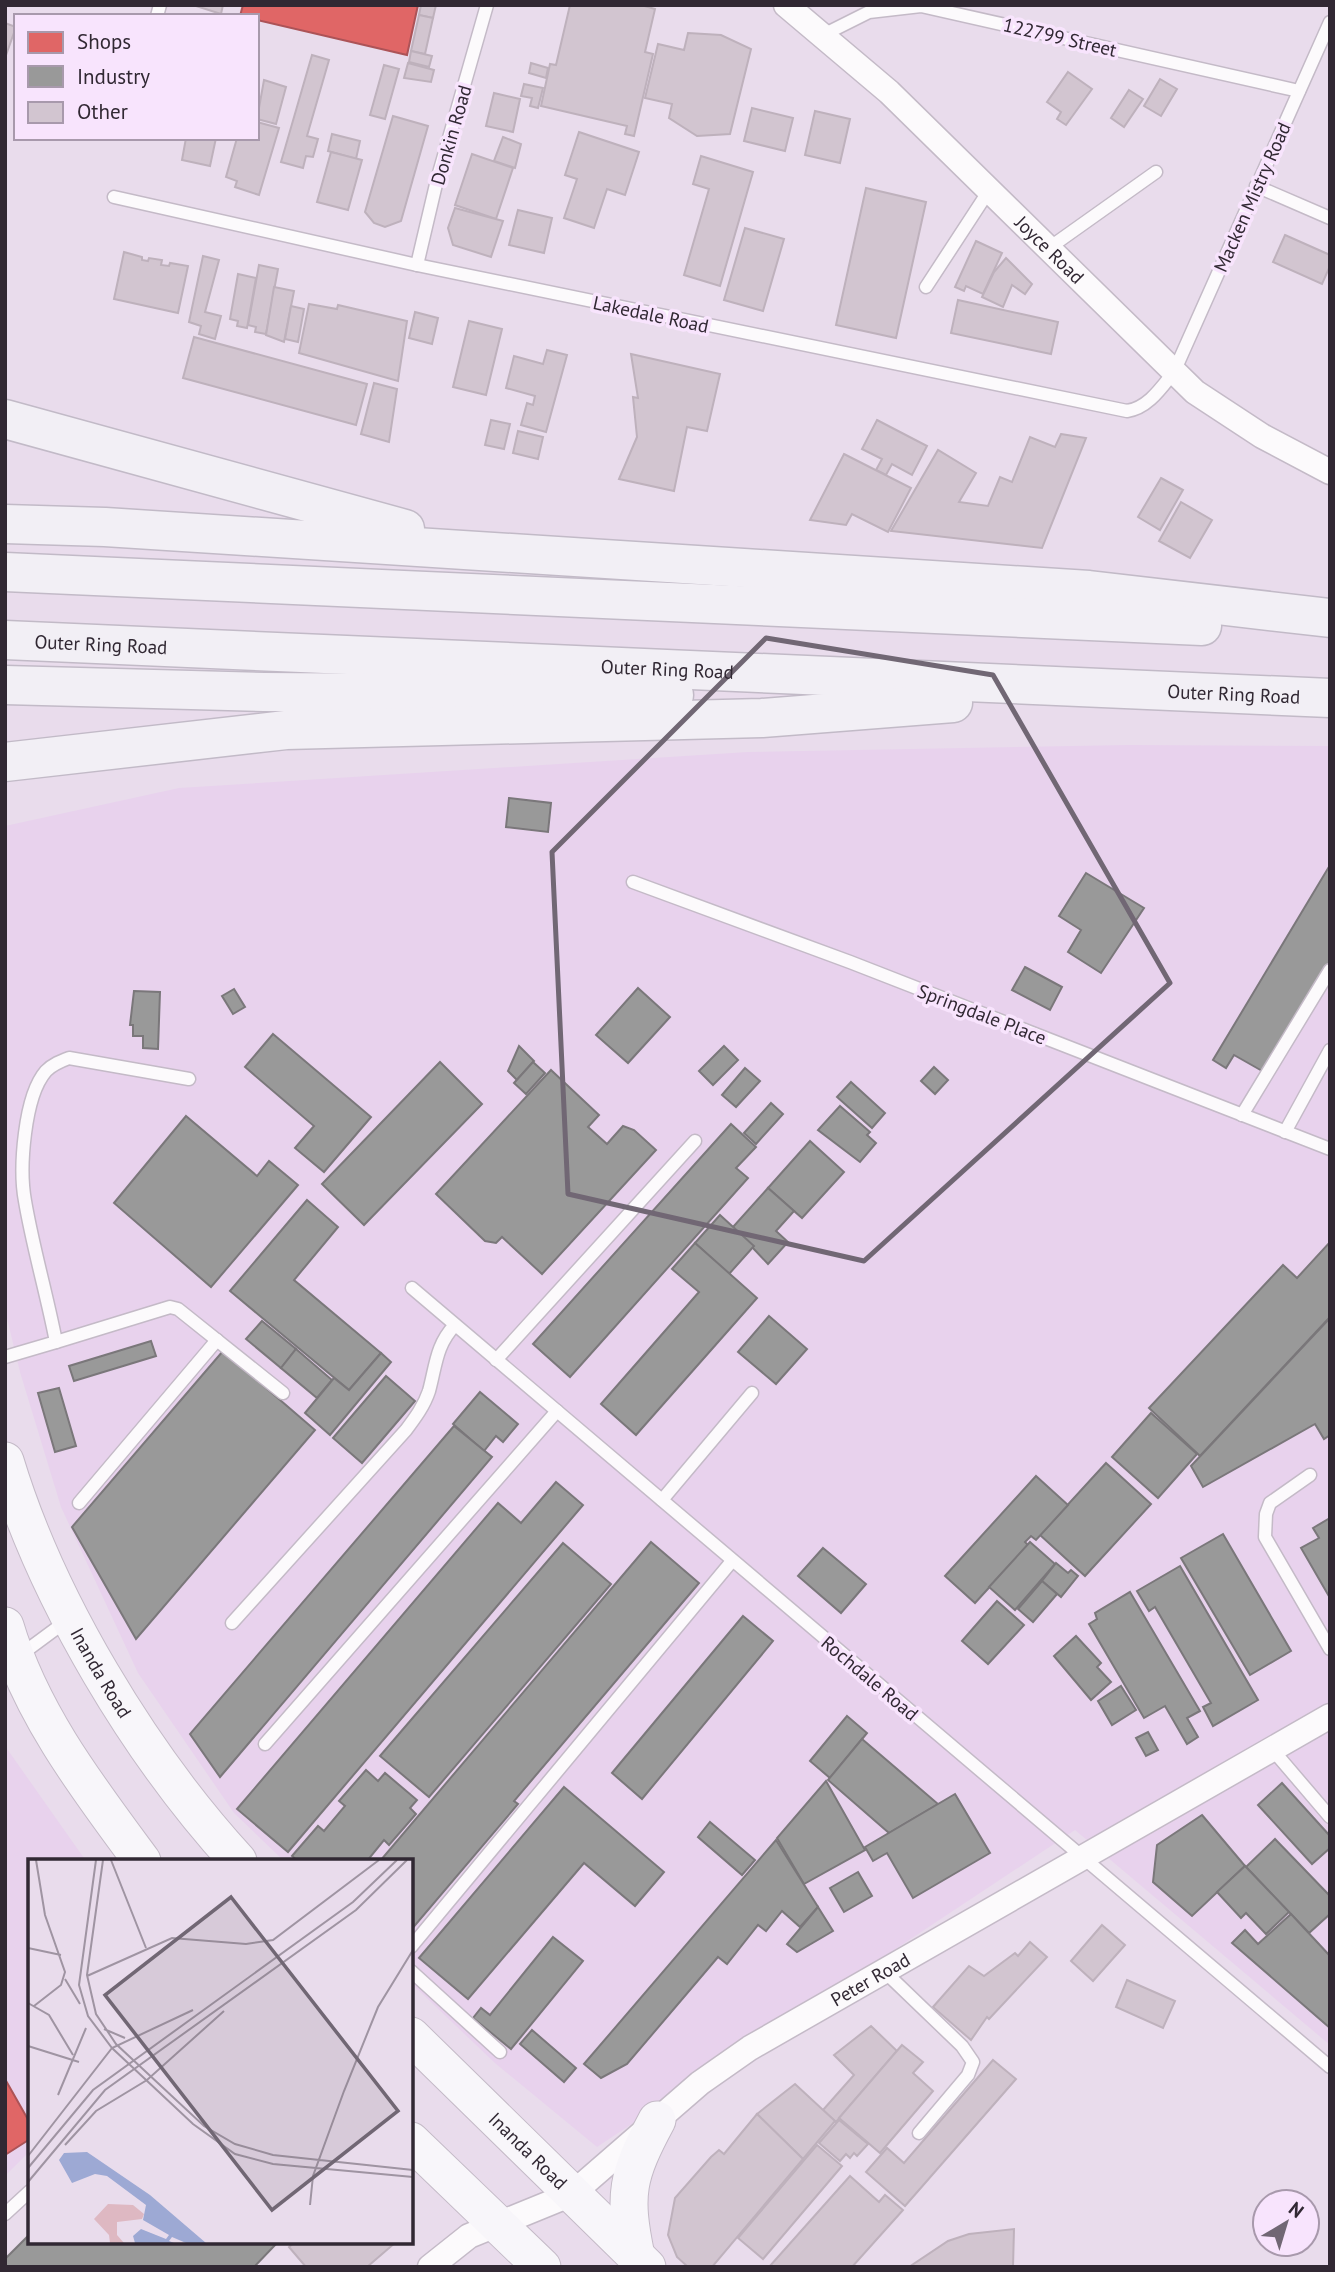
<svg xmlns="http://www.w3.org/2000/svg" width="1335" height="2272" font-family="'PT Sans',sans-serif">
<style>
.built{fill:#e8d2ed}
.shops{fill:#e06666;stroke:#ac5357;stroke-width:2}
.industry{fill:#999;stroke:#7a777a;stroke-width:2}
.building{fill:#d2c5d0;stroke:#beb1bc;stroke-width:2}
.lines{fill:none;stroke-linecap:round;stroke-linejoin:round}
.lane-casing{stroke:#c4bac7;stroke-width:15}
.street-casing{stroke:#c4bac7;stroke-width:27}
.secondary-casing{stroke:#c4bac7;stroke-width:39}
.highway-casing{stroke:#c2bac7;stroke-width:41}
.lane{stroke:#fcfafc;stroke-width:12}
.street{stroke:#fcfafc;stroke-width:24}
.secondary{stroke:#f8f6fa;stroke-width:37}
.highway{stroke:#f2eff5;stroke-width:38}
.marked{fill:none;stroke:#716774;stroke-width:5;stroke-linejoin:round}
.labels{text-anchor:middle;stroke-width:7;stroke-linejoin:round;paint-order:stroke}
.street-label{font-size:19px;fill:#312833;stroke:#f8e4fd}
.inset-road{fill:none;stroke:#9f94a2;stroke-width:2}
.view{fill:#716774;fill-opacity:0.15;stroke:#716774;stroke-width:3.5}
.inset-edge{fill:none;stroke:#312833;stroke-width:3.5}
</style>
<rect width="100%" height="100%" fill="#e9dcec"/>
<g class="built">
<path d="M1129,745L1330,746V2045L1075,1830L597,2147L496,2064L411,1983V1861H284L234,1813L138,1673L61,1507L20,1372L5,1310V826L179,788L748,752Z"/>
<path d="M5,1746L86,1861H30V2151L5,2176Z"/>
</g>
<g class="shops">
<path d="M243,5H418L407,55L257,20V16H240Z"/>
<path d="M5,2079L30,2123V2139L5,2155Z"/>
</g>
<g class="industry">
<path d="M509,798L551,803L548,832L506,827Z"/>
<path d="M1330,865V963L1264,1072L1234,1055L1226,1068L1213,1060Z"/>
<path d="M1086,873L1144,908L1101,973L1068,952L1081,930L1059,916Z"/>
<path d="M1025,967L1062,987L1050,1010L1012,990Z"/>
<path d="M638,988L670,1017L628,1063L596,1035Z"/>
<path d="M234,989L245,1007L233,1014L222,996Z"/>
<path d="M134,991L160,992L158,1049L143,1048V1036H133V1025H130Z"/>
<path d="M273,1034L371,1117L324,1172L295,1148L314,1126L245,1067Z"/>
<path d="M519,1046L534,1061L517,1080L508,1071Z"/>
<path d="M724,1046L738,1060L713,1085L699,1071Z"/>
<path d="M440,1062L482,1104L364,1225L322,1184Z"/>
<path d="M533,1062L545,1073L526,1094L514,1083Z"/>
<path d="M934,1067L948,1080L935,1094L921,1081Z"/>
<path d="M745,1068L760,1081L736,1107L722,1095Z"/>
<path d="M551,1070L599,1115L588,1127L607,1144L623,1126L634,1130L656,1150L542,1274L502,1237L496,1243L485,1241L436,1194Z"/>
<path d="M851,1082L885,1113L872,1128L837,1097Z"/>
<path d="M771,1103L783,1114L756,1144L744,1133Z"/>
<path d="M840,1106L870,1132L867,1135L876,1143L860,1162L818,1130Z"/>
<path d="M186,1116L257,1176L269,1161L298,1185L211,1287L114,1203Z"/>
<path d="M731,1124L756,1147L736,1168L748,1178L570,1377L533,1344Z"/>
<path d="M810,1141L844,1172L802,1218L768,1188Z"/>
<path d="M768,1188L794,1211L776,1231L788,1242L768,1264L733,1227Z"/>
<path d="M307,1200L338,1227L294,1280L381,1353L349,1390L230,1291Z"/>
<path d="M720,1215L754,1246L729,1274L695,1243Z"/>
<path d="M1330,1242V1317L1200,1456L1149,1408L1283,1265L1297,1278Z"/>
<path d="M695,1243L757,1298L636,1435L601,1404L699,1292L672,1269Z"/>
<path d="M769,1316L807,1349L776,1384L738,1352Z"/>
<path d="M1330,1318V1435L1324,1439L1315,1424L1203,1487L1191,1466Z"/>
<path d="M262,1321L296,1349L281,1368L246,1339Z"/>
<path d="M151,1341L156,1356L74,1381L69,1366Z"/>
<path d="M296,1349L332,1380L317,1398L281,1368Z"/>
<path d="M223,1351L315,1430L136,1639L72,1527Z"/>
<path d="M381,1353L391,1362L330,1435L305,1413L334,1378L349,1390Z"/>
<path d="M386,1376L415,1401L362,1463L333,1438Z"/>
<path d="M59,1388L76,1446L55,1452L38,1393Z"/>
<path d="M480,1392L518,1424L503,1442L496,1436L484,1451L453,1424Z"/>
<path d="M1151,1413L1197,1454L1158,1498L1112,1457Z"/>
<path d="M454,1426L492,1457L220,1777L190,1734Z"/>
<path d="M1106,1463L1151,1504L1085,1576L1040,1535Z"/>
<path d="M1036,1476L1068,1505L1036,1540L1031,1536L1025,1542L1028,1545L975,1603L945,1576Z"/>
<path d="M556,1482L583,1505L288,1852L237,1809L498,1503L521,1523Z"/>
<path d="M1330,1518V1598L1301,1548L1319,1538L1313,1528Z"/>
<path d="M1223,1534L1291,1651L1250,1675L1181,1558Z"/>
<path d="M651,1542L699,1583L514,1801L518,1804L411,1930V1861H380Z"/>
<path d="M1030,1542L1055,1564L1015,1610L989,1587Z"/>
<path d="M563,1543L611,1584L429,1797L380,1756Z"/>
<path d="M823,1548L866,1584L841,1613L798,1576Z"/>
<path d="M1056,1563L1068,1573L1071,1570L1078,1576L1061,1597L1042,1581Z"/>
<path d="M1180,1566L1258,1700L1213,1726L1203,1707L1211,1703L1155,1607L1149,1611L1137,1591Z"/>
<path d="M1042,1581L1057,1594L1033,1622L1018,1609Z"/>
<path d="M1130,1592L1200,1711L1187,1718L1198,1737L1187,1744L1165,1706L1144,1718L1089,1624L1097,1619L1095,1613Z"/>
<path d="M997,1601L1024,1625L988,1664L962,1641Z"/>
<path d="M743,1616L773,1641L642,1799L612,1773Z"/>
<path d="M1076,1636L1101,1663L1097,1667L1111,1682L1091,1700L1054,1656Z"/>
<path d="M1121,1686L1136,1710L1112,1725L1098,1701Z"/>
<path d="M847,1716L867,1733L830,1778L810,1761Z"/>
<path d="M1148,1732L1158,1750L1146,1756L1136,1738Z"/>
<path d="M862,1739L938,1804L889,1833L828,1780Z"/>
<path d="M366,1770L378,1781L385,1773L417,1800L410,1808L416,1814L389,1845L384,1840L367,1861H298L292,1856L318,1826L324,1831L345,1806L339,1801Z"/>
<path d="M826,1781L865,1850L804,1884L777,1838Z"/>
<path d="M1282,1783L1330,1836V1848L1312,1864L1258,1805Z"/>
<path d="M564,1787L664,1872L635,1906L584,1863L468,1999L419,1958Z"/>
<path d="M955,1794L990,1853L913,1898L887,1853L873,1861L865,1847Z"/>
<path d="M1202,1815L1245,1866L1192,1916L1153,1882L1157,1845Z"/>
<path d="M710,1822L755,1860L742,1875L698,1837Z"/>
<path d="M1275,1839L1330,1896V1914L1309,1933L1246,1867Z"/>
<path d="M776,1840L818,1907L800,1927L782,1911L766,1931L758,1925L727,1964L718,1957L627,2064L601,2078L584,2064Z"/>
<path d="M1245,1866L1289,1912L1266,1934L1246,1913L1241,1918L1217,1892Z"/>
<path d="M858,1872L872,1896L844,1912L830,1888Z"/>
<path d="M818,1907L833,1931L797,1952L787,1944Z"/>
<path d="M1291,1914L1330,1956V2028L1232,1943L1245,1930L1258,1944Z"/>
<path d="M553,1937L583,1961L511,2049L473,2018L481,2008L490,2015Z"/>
<path d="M532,2030L576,2068L564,2082L520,2044Z"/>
<path d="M30,2234V2242H278L254,2267H5V2259Z"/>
</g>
<g class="building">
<path d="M193,5H223L221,14Z"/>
<path d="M421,5H436L433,18L419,15Z"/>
<path d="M570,5H641L655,9L645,52L653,54L634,136L625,134L627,126L541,106L550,64L556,65Z"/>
<path d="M419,15L433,18L425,54L411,51Z"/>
<path d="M5,23L16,27L5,58Z"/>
<path d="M688,33L721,35L751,49L730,134L697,136L669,118L672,104L645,98L658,44L684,50Z"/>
<path d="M411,51L432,56L429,67L409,62Z"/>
<path d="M312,55L329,60L307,136L318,139L313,157L306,156L303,168L281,162Z"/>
<path d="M408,63L434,70L431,82L404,78Z"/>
<path d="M531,63L548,68L546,78L529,73Z"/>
<path d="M384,65L399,69L385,119L370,115Z"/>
<path d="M1068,72L1092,89L1066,125L1057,119L1061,112L1047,102Z"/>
<path d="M1160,79L1177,89L1161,116L1144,106Z"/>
<path d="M264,80L286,87L276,124L257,119Z"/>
<path d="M524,84L543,88L538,108L530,106L532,98L521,96Z"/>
<path d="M1129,90L1143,99L1124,127L1111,118Z"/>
<path d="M494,93L520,99L513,132L486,126Z"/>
<path d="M752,108L793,118L785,151L744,141Z"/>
<path d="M815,111L850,119L840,163L805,155Z"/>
<path d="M393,116L428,126L401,221L385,227L374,223L365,212Z"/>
<path d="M257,122L279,128L259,195L235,187L237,181L226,177L237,138H257Z"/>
<path d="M579,132L639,152L625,195L607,189L594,228L564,218L577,179L565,175Z"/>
<path d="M332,134L360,141L356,159L328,151Z"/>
<path d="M503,137L521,144L515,168L494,161Z"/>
<path d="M186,138H216L210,166L182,160Z"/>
<path d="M331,152L362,160L348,210L317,202Z"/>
<path d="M472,154L513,168L496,219L455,205Z"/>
<path d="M701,156L753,172L720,286L684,275L709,189L693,184Z"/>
<path d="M866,188L926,202L896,338L836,325Z"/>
<path d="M455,208L503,221L491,257L453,245L448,228Z"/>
<path d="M518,210L552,218L544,253L509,245Z"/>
<path d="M745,228L784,239L763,311L724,300Z"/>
<path d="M1285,235L1330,255V266L1322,284L1273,262Z"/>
<path d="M976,241L1002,253L983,294L966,286L964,291L955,287Z"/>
<path d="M124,252L142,257V260L148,261L149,258L162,260L161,265L169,266L170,263L188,266L178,313L114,299Z"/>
<path d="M203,256L219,260L205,312L221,316L215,339L199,334L201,326L189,322Z"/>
<path d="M1006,258L1032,284L1025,294L1012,285L1003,307L982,297L994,272Z"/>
<path d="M259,265L278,269L266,334L255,332L256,327L248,325Z"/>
<path d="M238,274L256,278L247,328L237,326L238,321L230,319Z"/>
<path d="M274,287L294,291L284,342L266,335Z"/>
<path d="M958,300L1058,322L1051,354L951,333Z"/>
<path d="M309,304L337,309L338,305L407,321L398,381L299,353Z"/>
<path d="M291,306L304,309L298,342L285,339Z"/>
<path d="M415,312L438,318L432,344L409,338Z"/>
<path d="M469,321L502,329L486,395L453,387Z"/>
<path d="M194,337L367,384L356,425L183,378Z"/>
<path d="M547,350L567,355L546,432L521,425L527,403L533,405L535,396L506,388L514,356L543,364Z"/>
<path d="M631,354L720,374L707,431L687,427L674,491L619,479L637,437L633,397L638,398Z"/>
<path d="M374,383L397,389L389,442L361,434Z"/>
<path d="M491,420L510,424L504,449L485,445Z"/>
<path d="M877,420L927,446L912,475L892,464L886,475L876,470L882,459L862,449Z"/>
<path d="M518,431L543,437L538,459L513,453Z"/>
<path d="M1061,434L1086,438L1042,548L891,531L938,450L976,473L959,502L988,506L1000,477L1012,482L1030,437L1055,447Z"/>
<path d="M844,454L911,488L888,532L852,514L846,525L810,520Z"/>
<path d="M1161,478L1183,490L1160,530L1138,517Z"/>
<path d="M1181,502L1212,520L1190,558L1159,541Z"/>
<path d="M1102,1925L1125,1945L1093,1981L1071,1961Z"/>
<path d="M1030,1942L1047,1957L989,2019L987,2017L971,2040L933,2007L969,1966L984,1976L1015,1953L1018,1956Z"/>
<path d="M1127,1980L1175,2001L1163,2028L1116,2007Z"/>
<path d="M871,2026L897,2051L836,2122L823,2110L854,2075L834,2055Z"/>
<path d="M902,2045L923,2062L913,2073L933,2091L880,2153L839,2118Z"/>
<path d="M993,2060L1016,2079L905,2206L866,2172L887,2148L904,2163Z"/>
<path d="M795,2084L835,2121L803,2159L757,2114Z"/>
<path d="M757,2114L803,2159L712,2267H688L677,2257L668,2235L675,2198L711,2157L719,2150L724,2154Z"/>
<path d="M839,2120L868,2144L857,2156L854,2153L850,2158L846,2154L840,2161L819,2143Z"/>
<path d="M817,2145L842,2166L763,2259L738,2238Z"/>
<path d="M850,2176L879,2202L885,2195L903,2210L852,2267H769Z"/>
<path d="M1014,2229L1013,2267H909L948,2241L969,2234Z"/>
<path d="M295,2242H396L367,2267H306L289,2247Z"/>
</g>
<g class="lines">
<g class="lane-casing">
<g id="lane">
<path d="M157,16L160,5"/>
<path d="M823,35L869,12L921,6L1299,91"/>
<path d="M1256,186L1330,218"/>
<path d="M114,197L417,265L1127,411C1148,408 1161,388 1174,372L1330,22"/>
<path d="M1049,248L1156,172"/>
<path d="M417,265L437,180L487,5"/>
<path d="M926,287L990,189"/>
<path d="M633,882L850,962L1330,1149"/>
<path d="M1242,1115L1330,970"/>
<path d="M1285,1132L1330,1050"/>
<path d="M412,1288L1330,2067"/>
<path d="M56,1342L170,1307L178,1309L283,1393"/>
<path d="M5,1357L56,1342C47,1295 33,1248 25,1201C19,1169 24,1096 46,1071C53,1064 61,1061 69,1058L189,1079"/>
<path d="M496,1360L695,1141"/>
<path d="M1310,1475L1270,1503L1266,1514L1265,1537L1330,1649"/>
<path d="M662,1500L752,1393"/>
<path d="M79,1503L217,1340"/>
<path d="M232,1623L406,1430C415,1418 424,1406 429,1391C436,1365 436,1345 455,1325"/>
<path d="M19,1656L69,1619"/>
<path d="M265,1744L557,1411"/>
<path d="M1272,1749L1330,1817"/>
<path d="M411,1947L732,1561"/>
<path d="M411,1971L500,2052"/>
<path d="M884,1971L962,2046L973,2062L968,2075L919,2133"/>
<path d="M5,2214L30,2191"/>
</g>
</g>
<g class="street-casing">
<g id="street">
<path id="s1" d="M786,5L889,92L1195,392L1262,436L1330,472"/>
<path id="s2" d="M430,2267L469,2236L572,2194L700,2083L750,2048L1330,1716"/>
</g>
</g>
<g class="secondary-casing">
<g id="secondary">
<path id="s3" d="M5,1461C47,1600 140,1754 238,1861"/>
<path d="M5,1626C31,1714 88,1788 142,1861"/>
<path id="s4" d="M411,2036L647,2267"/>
<path d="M411,2141L542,2267"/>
<path d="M636,2256C623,2194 627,2176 657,2120"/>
</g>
</g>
<g class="highway-casing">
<g id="highway">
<path d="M5,419L405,529"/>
<path d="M5,524L105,527L1089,590L1330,618"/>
<path d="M5,572L1202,626"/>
<path id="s5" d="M5,640L1330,698"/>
<path d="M5,685L264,692L674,695"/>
<path d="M5,762L286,730L762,718L953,703"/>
</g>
</g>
<use href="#lane" class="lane"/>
<use href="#street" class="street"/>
<use href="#secondary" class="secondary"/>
<use href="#highway" class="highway"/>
</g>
<path class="marked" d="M766,638L993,675L1170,983L864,1261L568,1194L552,852Z"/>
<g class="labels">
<g class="street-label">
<text transform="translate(1060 37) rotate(13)" y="7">122799 Street</text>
<text transform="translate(451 135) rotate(-74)" y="7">Donkin Road</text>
<text transform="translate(1252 197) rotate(-66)" y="7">Macken Mistry Road</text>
<text dy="7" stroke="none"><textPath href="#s1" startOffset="360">Joyce Road</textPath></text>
<text transform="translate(651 314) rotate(12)" y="7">Lakedale Road</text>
<text dy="7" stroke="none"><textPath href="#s5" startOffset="96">Outer Ring Road</textPath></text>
<text dy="7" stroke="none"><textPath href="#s5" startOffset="663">Outer Ring Road</textPath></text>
<text dy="7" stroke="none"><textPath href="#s5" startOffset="1230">Outer Ring Road</textPath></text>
<text transform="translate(982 1014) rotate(21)" y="7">Springdale Place</text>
<text dy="7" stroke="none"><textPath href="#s3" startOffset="233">Inanda Road</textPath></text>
<text transform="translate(870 1678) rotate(40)" y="7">Rochdale Road</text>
<text dy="7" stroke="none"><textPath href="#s2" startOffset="530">Peter Road</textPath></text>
<text dy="7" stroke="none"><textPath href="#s4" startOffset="164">Inanda Road</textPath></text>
</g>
</g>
<g transform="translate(28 1859)">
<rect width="385" height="385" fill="#e9dcec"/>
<path d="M80,345L105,346L116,355L114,360L89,363V376L96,384H82L81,376L66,360Z" fill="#deb8c2"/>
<path d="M59,293L122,336L178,384H158L144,378L141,382L146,384H107L105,377L113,370L138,380L141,376L115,361L118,346L79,317L67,315L44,324L31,301L36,294Z" fill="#9da9d4"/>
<path class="inset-road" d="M68,1L51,126L60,157L84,189L165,265L207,295L245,305L385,318M75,1L59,116L68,155L88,185L176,267L207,285L245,296L385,311M83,1L118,89M0,89L33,96M59,117L144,79L218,85L245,81L351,1M37,120L52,145M0,144L21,156L45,196M6,147L33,126L37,113L17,56L8,1M76,170L97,179M0,187L51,203M30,236L58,169M37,286L68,252L119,221L196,152M0,297L84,189L165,151M0,309L65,231L325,43L369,1M0,323L77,231L328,51L379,1M282,346L285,317L316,232L350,148L385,91"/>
<path class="view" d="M203,38L370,252L244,351L77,136Z"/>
<rect width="385" height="385" class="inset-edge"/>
</g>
<rect width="1335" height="2272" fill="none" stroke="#312833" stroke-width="14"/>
<rect x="14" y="14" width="245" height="126" fill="#f8e4fd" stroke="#a899ac" stroke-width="2"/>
<rect x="28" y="32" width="35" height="21" fill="#e06666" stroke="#a899ac" stroke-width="2"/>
<text x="77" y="49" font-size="21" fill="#312833">Shops</text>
<rect x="28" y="66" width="35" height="21" fill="#999999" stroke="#a899ac" stroke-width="2"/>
<text x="77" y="84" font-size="21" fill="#312833">Industry</text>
<rect x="28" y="102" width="35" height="21" fill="#d2c5d0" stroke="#a899ac" stroke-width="2"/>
<text x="77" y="119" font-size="21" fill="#312833">Other</text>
<g transform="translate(1286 2223) rotate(38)"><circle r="33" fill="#f8e4fd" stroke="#a899ac" stroke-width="2"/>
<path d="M0-5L12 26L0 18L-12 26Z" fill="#716774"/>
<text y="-10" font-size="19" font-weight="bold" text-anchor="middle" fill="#312833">N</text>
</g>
</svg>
